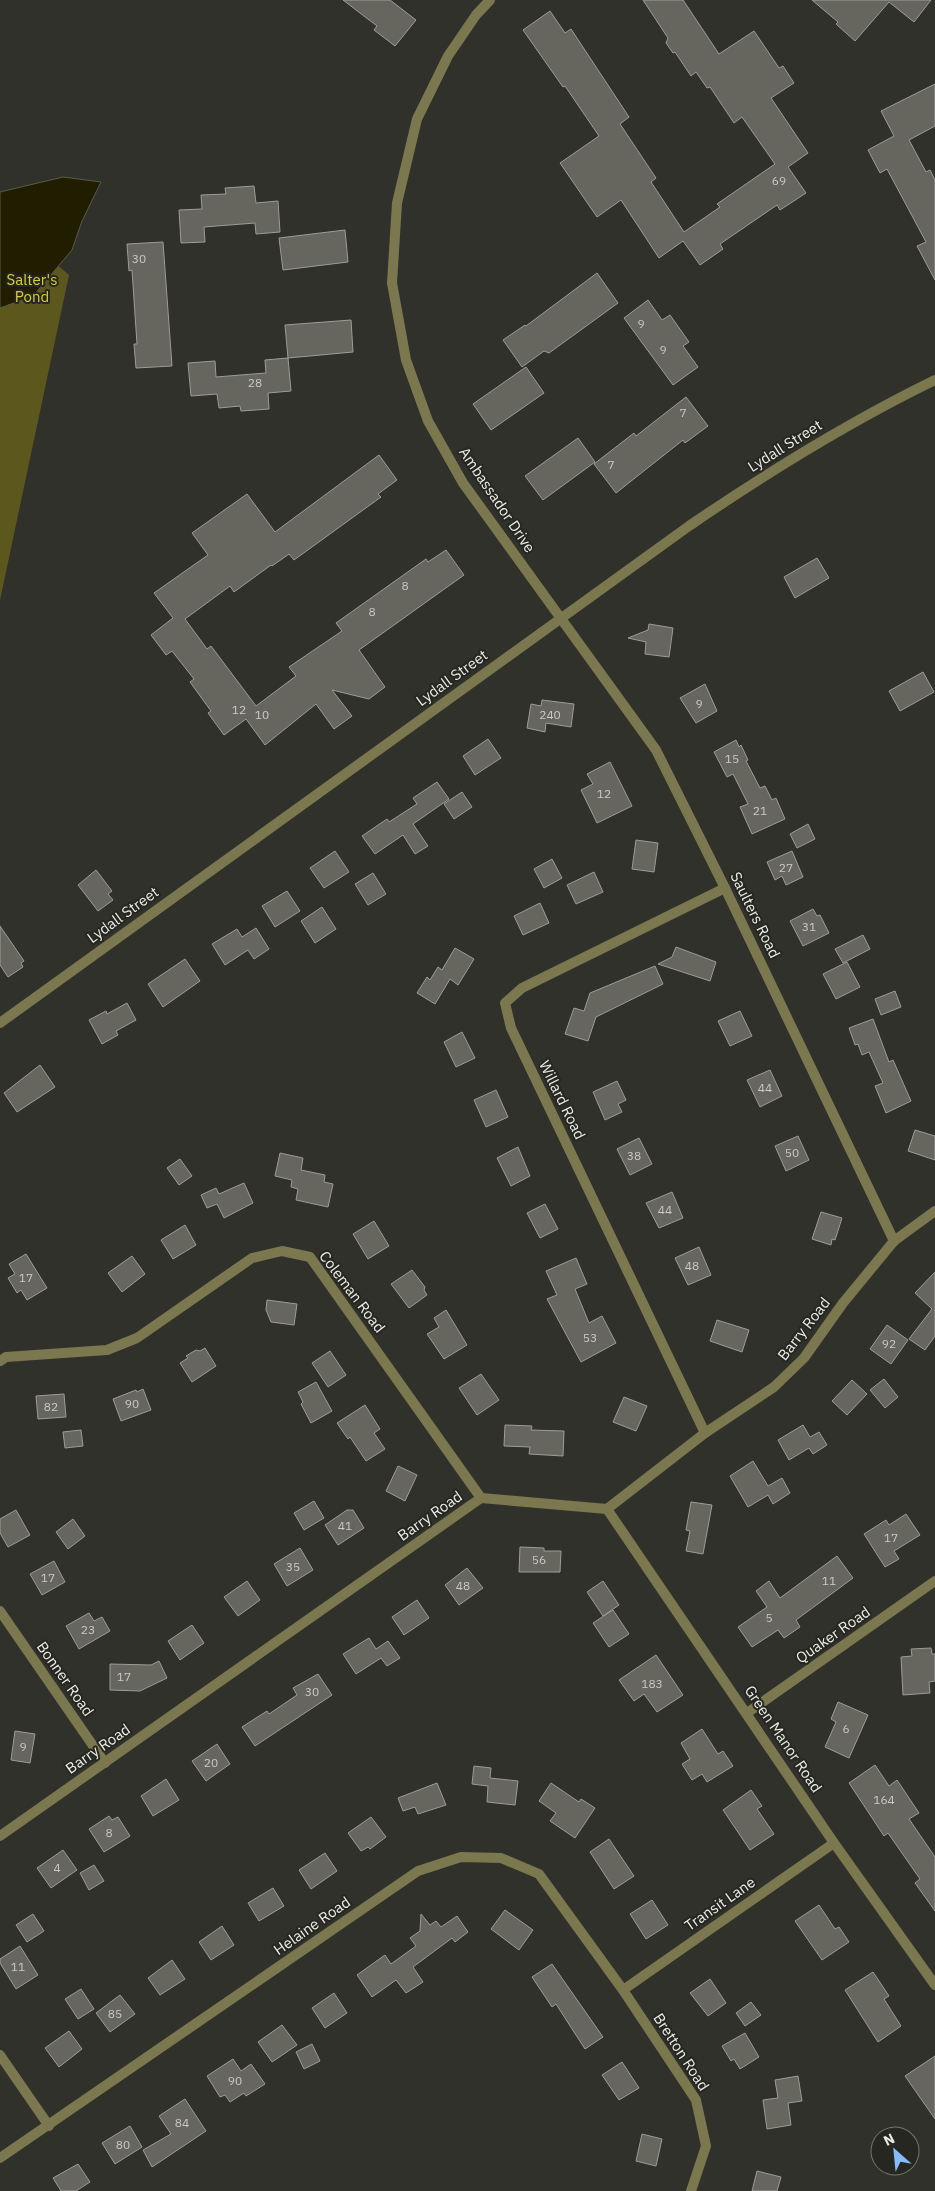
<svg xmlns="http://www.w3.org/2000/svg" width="935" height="2191" font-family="'IBM Plex Sans',sans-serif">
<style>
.green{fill:#5c571c}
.water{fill:#201d00;stroke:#5d5b46}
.building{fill:#66655e;stroke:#9d9d96}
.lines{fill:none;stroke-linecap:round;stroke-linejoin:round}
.minor{stroke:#7b784f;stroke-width:10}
.tertiary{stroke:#7b784f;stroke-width:10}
.labels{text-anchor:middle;stroke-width:4;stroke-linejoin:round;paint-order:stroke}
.number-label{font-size:12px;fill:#cacac6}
.park-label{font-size:15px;fill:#dbcf3b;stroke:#272721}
.street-label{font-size:15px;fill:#ecece8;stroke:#272721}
</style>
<rect width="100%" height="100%" fill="#31312b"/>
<path class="green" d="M0,216L69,275L0,600Z"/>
<path class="water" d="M63,177L101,182L82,221L72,250L33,296L0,308V192Z"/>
<g class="building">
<path d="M343,0H390L416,20L395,46L374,30L377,26Z"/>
<path d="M643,0H683L719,54L754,31L779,68L783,66L794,83L771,98L808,153L788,167L806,193L780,210L777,205L720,244L723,249L700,265L683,241L659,258L621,200L597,217L560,163L599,136L565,86L563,87L523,30L550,11L565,33L571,29L629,117L620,124L656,178L651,182L684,232L720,207L717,204L775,164L742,117L734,123L710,87L707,88L696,72L691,76L675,52L673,53L666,43L668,38Z"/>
<path d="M812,0H931L914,22L889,2L855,41L836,24L838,22Z"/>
<path d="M935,84V126L909,140L926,172L930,170L935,180V280L917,246L926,242L887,169L880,173L868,150L894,136L881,111Z"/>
<path d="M254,186L256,203L278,201L280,232L256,234L255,223L204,227L205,242L181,243L179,210L202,209L201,195L226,194L225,188Z"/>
<path d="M345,230L348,262L283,270L279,238Z"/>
<path d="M163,242L172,366L136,368L134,344H137L132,270L129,271L127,244Z"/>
<path d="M597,273L618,303L549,353L544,351L522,367L503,340L525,325L526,326Z"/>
<path d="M648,300L662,320L670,315L689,342L683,346L698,367L673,385L624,318Z"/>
<path d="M351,320L353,352L288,358L285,325Z"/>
<path d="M288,358L291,391L268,393L269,409L241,411L240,406L219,408L217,394L191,396L188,363L215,361L216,377L266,373L265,360Z"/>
<path d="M526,367L544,393L491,430L473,404Z"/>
<path d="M686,397L708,426L685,443L683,440L616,493L594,464L634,433L636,436Z"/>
<path d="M578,438L595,462L543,500L525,476Z"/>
<path d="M379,455L397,480L378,494L381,497L294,560L289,554L272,566L271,565L234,592L230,586L185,619L207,649L211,646L256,706L296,676L289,667L342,631L336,623L426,559L428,562L446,550L464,575L359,650L385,687L369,699L332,690L352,716L334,729L316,704L265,745L246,719L224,735L208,713L211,711L190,682L194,679L172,651L166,655L151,635L173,618L154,593L208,555L192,533L247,494L275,532Z"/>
<path d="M817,558L829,578L795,598L784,577Z"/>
<path d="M649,624L673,628L669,657L645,654L646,642L628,638L648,630Z"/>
<path d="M923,672L934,692L900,711L889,691Z"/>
<path d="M705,684L717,711L696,723L680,698Z"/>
<path d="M542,700L574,704L571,727L546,723L545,732L527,728L531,704L541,706Z"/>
<path d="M488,739L501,758L475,775L463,756Z"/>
<path d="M736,740L739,747L741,745L748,760L746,761L760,788L765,786L772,800L776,798L785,819L752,834L740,807L748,804L733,774L727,777L714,752Z"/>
<path d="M610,762L632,806L597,823L581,790L593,784L587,774Z"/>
<path d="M437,782L449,799L413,824L428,846L415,854L403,835L375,854L362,836L387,819L389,822L417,804L413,798Z"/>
<path d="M462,792L472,807L454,819L444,804Z"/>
<path d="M808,824L815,839L797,848L790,834Z"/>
<path d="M636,840L658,843L654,872L632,869Z"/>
<path d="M335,851L349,872L324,888L310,868Z"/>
<path d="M792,851L803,877L786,885L782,876L775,880L767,862Z"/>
<path d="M552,859L562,878L544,888L534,869Z"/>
<path d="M96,870L112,891L108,894L113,900L98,911L78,885Z"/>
<path d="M594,872L603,892L576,904L567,885Z"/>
<path d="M373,873L386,894L368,905L355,884Z"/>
<path d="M287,891L300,911L275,927L262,906Z"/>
<path d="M540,903L549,923L523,935L514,916Z"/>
<path d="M322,907L336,929L315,943L301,921Z"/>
<path d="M813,909L817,916L820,915L829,933L803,946L790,921Z"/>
<path d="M0,926L24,961L21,963L23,967L8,977L0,965Z"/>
<path d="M256,928L269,949L254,959L248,950L225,965L212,944L237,929L242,937Z"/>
<path d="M863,935L870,949L843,963L835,949Z"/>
<path d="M676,947L716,962L710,981L658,964L672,957Z"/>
<path d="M455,948L474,959L458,985L450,979L435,1004L417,993L427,977L430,980L438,967L442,970Z"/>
<path d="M185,959L200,981L163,1007L148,984Z"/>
<path d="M847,962L860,987L836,999L823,974Z"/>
<path d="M655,966L663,984L596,1017L588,1041L565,1034L574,1008L584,1011L590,993Z"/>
<path d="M895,991L901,1007L881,1015L875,999Z"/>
<path d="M127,1003L136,1020L116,1031L118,1035L102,1044L89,1020L106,1011L107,1014Z"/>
<path d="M740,1011L752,1036L730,1046L718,1021Z"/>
<path d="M873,1019L889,1062L893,1060L911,1101L886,1113L875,1086L883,1083L869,1052L862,1055L858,1044L855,1045L849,1028Z"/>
<path d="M462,1032L475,1058L456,1067L444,1042Z"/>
<path d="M40,1065L55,1087L17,1112L4,1093Z"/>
<path d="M770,1070L782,1096L760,1107L747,1080Z"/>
<path d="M617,1081L626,1100L618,1104L622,1112L605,1120L593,1092Z"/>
<path d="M496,1090L508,1117L486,1127L474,1100Z"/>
<path d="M915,1130L935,1136V1160L908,1151Z"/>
<path d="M798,1136L809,1160L786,1171L775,1146Z"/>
<path d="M639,1138L652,1164L630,1175L617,1149Z"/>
<path d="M518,1147L530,1176L511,1186L497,1158Z"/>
<path d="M280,1153L303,1158L301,1170L325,1175L324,1182L333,1184L328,1207L296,1200L298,1189L291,1187L292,1180L275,1176Z"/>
<path d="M180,1159L192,1176L179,1185L167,1168Z"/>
<path d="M244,1183L253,1203L224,1218L217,1204L207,1208L201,1195L216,1188L219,1194Z"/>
<path d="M672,1192L683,1218L659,1228L646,1203Z"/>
<path d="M545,1204L558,1229L540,1238L527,1213Z"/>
<path d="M821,1212L842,1218L835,1240L832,1239L831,1245L812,1239Z"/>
<path d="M374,1221L389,1246L368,1259L353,1234Z"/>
<path d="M185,1225L196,1245L173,1259L161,1240Z"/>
<path d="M699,1247L711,1275L688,1285L675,1258Z"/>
<path d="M26,1254L47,1288L27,1300L21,1290L17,1293L8,1278L15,1274L9,1264Z"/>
<path d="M132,1256L145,1274L122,1292L108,1273Z"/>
<path d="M576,1258L587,1284L575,1289L589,1323L602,1316L616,1343L581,1362L547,1299L557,1295L546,1271Z"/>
<path d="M412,1270L425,1287L424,1290L427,1295L409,1308L391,1284Z"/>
<path d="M935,1272V1336L925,1350L909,1339L932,1309L915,1293Z"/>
<path d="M267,1300L297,1304L294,1325L271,1322L266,1310Z"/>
<path d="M446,1310L467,1345L444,1359L427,1334L439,1327L434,1318Z"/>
<path d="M717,1320L749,1330L742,1352L710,1341Z"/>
<path d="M887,1325L908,1340L891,1364L870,1349Z"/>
<path d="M205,1348L216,1366L192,1382L180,1363L188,1358L186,1356L196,1350L200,1351Z"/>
<path d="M330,1351L346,1375L328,1387L312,1363Z"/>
<path d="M481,1374L499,1400L477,1415L459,1388Z"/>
<path d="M884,1379L898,1397L885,1408L870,1390Z"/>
<path d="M852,1380L867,1394L847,1415L832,1401Z"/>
<path d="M316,1382L332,1411L311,1423L301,1404L303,1402L298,1392Z"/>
<path d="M143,1389L151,1410L121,1421L113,1399L136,1390L137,1392Z"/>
<path d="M64,1394L66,1417L38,1419L36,1396Z"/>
<path d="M624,1397L647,1406L636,1431L613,1422Z"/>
<path d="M365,1405L380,1429L374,1433L385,1449L366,1461L350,1437L348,1439L337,1423Z"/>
<path d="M505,1425L532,1426L531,1430L564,1431L563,1456L529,1454L530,1447L504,1446Z"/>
<path d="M803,1425L810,1437L819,1432L827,1445L813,1454L809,1448L789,1460L778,1440Z"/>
<path d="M81,1430L83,1446L65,1448L63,1432Z"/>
<path d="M753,1461L768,1486L782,1478L790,1493L773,1504L768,1495L748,1507L730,1476Z"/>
<path d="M398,1466L417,1475L405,1501L386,1491Z"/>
<path d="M314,1501L324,1518L304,1530L294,1513Z"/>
<path d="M691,1502L712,1505L703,1554L686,1551L690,1531L686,1530Z"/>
<path d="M16,1510L30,1535L8,1547L0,1533V1519Z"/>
<path d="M347,1510H353L364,1528L338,1545L325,1525Z"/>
<path d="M906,1514L920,1535L894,1551L899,1559L885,1567L864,1534L886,1520L889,1525Z"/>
<path d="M73,1519L85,1536L68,1549L56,1532Z"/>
<path d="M520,1547L544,1548V1551H561L560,1572H519Z"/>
<path d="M300,1548L313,1570L287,1586L274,1564Z"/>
<path d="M837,1556L853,1578L796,1620L800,1627L784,1638L778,1630L752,1647L738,1627L767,1607L756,1591L769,1581L780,1598Z"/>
<path d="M54,1561L65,1582L42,1595L30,1574Z"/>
<path d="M467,1568L483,1588L459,1605L445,1585Z"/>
<path d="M247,1581L260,1600L238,1616L224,1597Z"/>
<path d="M603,1581L619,1605L603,1616L587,1592Z"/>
<path d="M417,1600L429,1618L404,1635L392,1617Z"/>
<path d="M613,1610L629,1634L609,1647L593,1623Z"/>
<path d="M89,1613L94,1621L102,1617L110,1631L79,1649L66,1626Z"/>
<path d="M192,1625L204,1643L180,1660L168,1641Z"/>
<path d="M369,1638L376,1649L388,1641L400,1658L387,1666L381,1658L356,1674L343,1654Z"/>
<path d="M931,1648L932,1654H935V1681L929,1682L930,1693L903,1695L901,1657L912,1656L911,1649Z"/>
<path d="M656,1655L683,1695L657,1712L644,1694L634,1701L619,1680Z"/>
<path d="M159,1661L167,1678L140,1691L110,1690V1664L151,1665Z"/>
<path d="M318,1674L332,1695L255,1746L242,1727L267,1711L269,1714L297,1695L293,1688Z"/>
<path d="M838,1702L868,1715L849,1758L825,1747L836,1722L831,1719Z"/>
<path d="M702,1729L718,1754L723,1751L733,1766L707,1782L702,1774L692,1780L682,1764L690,1759L681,1743Z"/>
<path d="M15,1731L35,1734L30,1763L11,1760Z"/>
<path d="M217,1744L230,1764L206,1781L192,1761Z"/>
<path d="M875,1765L889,1786L897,1780L919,1813L909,1819L935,1857V1911L915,1883L920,1879L888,1833L884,1836L849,1783Z"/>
<path d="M474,1766L491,1768L490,1778L518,1781L515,1805L487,1802L488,1786L472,1784Z"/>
<path d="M166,1779L179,1800L153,1816L141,1796Z"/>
<path d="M437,1783L446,1805L418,1814L415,1807L403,1811L398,1798Z"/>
<path d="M551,1783L579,1802L581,1799L595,1808L575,1838L550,1821L556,1813L539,1801Z"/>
<path d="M751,1790L762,1806L757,1809L774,1834L750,1850L723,1810Z"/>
<path d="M109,1816L112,1820L118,1817L130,1836L104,1852L89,1829Z"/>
<path d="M371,1817L386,1837L370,1849L368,1847L361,1851L348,1833Z"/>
<path d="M609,1839L634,1876L614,1889L590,1852Z"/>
<path d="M63,1850L77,1870L51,1888L37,1868Z"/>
<path d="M325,1853L337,1871L311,1889L299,1870Z"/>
<path d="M94,1865L104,1881L89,1890L80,1873Z"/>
<path d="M273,1888L284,1906L259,1921L248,1903Z"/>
<path d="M652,1900L668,1925L646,1939L630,1914Z"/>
<path d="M819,1905L835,1929L839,1927L849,1942L822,1960L795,1921Z"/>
<path d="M505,1910L533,1930L519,1950L491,1929Z"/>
<path d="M33,1914L44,1931L27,1942L16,1925Z"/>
<path d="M421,1914L430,1925L436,1921L441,1927L457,1916L468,1932L455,1942L452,1938L413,1967L423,1982L406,1993L396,1980L372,1997L357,1975L385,1955L391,1964L416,1946L410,1938L420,1931Z"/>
<path d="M222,1926L234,1945L211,1960L199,1942Z"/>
<path d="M20,1946L38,1975L16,1989L0,1963V1959Z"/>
<path d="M172,1960L185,1979L160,1995L148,1978Z"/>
<path d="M552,1964L603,2037L585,2049L556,2004L552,2007L532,1977Z"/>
<path d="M873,1972L889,1996L884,1999L901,2026L878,2042L845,1990Z"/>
<path d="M710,1979L726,2003L708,2016L690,1993Z"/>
<path d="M81,1989L94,2009L78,2019L65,1999Z"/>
<path d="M334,1993L347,2013L325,2028L312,2008Z"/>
<path d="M120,1995L135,2014L110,2032L96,2013Z"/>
<path d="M751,2002L761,2015L745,2026L736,2013Z"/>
<path d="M282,2025L297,2045L272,2062L258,2042Z"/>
<path d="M69,2031L82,2049L59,2067L45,2048Z"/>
<path d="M745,2033L759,2057L740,2069L734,2059L731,2061L722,2046Z"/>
<path d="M312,2044L320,2061L304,2069L296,2052Z"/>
<path d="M935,2056V2119L905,2076Z"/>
<path d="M233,2059L241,2071L251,2064L265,2084L246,2096L244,2093L230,2102L225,2095L220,2097L207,2076Z"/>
<path d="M622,2062L639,2088L619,2100L602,2075Z"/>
<path d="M798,2076L802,2101L788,2103L791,2125L767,2129L763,2100L778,2098L775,2080Z"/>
<path d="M185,2099L206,2131L152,2167L143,2150L171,2134L159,2116Z"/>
<path d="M130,2126L142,2147L115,2164L102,2143Z"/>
<path d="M642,2134L662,2139L656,2166L636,2161Z"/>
<path d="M78,2164L90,2182L76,2191H61L53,2178Z"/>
<path d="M757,2171L781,2177L777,2191H752Z"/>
</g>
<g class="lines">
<g class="minor">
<path d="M490,0L476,15L448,56L417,119L397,203L392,283L406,360L428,421L463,483L656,750L725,888L894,1241"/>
<path d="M0,1361L6,1357L107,1350L137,1338L252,1258L282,1251L310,1257L481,1498"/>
<path d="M705,1433L511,1028L505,1003L522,988L725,888"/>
<path d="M607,1509L834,1843L935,1985"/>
<path d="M0,1611L105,1763"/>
<path d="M747,1713L935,1581"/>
<path d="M0,1836L481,1498L607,1509L705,1433L774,1387L804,1358L843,1303L894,1241L935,1211"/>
<path d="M623,1990L834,1843"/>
<path d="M0,2055L49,2126"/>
<path d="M0,2158L418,1871L461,1857L501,1858L539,1874L623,1990L696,2100L706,2146L691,2191"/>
</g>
<path class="tertiary" d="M0,1023L689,526C768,472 849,422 935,380"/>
</g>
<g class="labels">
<g class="number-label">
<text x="779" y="185">69</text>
<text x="139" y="263">30</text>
<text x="641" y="328">9</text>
<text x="663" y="354">9</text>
<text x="255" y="387">28</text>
<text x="683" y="417">7</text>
<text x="611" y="469">7</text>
<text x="405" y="590">8</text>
<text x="372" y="616">8</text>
<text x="699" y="708">9</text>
<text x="239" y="714">12</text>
<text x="262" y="719">10</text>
<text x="550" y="719">240</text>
<text x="732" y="763">15</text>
<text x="604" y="798">12</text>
<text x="760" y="815">21</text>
<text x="786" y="872">27</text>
<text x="809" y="931">31</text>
<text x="765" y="1092">44</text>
<text x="792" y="1157">50</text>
<text x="634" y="1160">38</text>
<text x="665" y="1214">44</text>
<text x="692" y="1270">48</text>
<text x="26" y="1282">17</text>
<text x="590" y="1342">53</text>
<text x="889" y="1348">92</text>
<text x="132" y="1408">90</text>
<text x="51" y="1411">82</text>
<text x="345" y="1530">41</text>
<text x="891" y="1542">17</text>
<text x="539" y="1564">56</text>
<text x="293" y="1571">35</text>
<text x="48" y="1582">17</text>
<text x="829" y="1585">11</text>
<text x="463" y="1590">48</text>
<text x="769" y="1622">5</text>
<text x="88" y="1634">23</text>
<text x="124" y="1681">17</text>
<text x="652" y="1688">183</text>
<text x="312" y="1696">30</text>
<text x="846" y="1733">6</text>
<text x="23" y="1751">9</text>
<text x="211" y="1767">20</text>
<text x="884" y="1804">164</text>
<text x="109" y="1837">8</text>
<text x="57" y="1872">4</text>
<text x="18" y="1971">11</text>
<text x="115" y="2018">85</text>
<text x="235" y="2085">90</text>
<text x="182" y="2127">84</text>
<text x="123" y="2149">80</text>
</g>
<g class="park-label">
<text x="32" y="285">Salter's<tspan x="32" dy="17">Pond</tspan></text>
</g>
<g class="street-label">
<text transform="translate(785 446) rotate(-32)" y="5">Lydall Street</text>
<text transform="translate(497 500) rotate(56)" y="5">Ambassador Drive</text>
<text transform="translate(452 678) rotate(-36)" y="5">Lydall Street</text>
<text transform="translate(123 915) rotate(-36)" y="5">Lydall Street</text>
<text transform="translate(755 915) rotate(64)" y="5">Saulters Road</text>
<text transform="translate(562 1100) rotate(64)" y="5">Willard Road</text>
<text transform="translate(352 1292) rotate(53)" y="5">Coleman Road</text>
<text transform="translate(804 1329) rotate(-52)" y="5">Barry Road</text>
<text transform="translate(430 1516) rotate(-35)" y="5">Barry Road</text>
<text transform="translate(833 1635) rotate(-35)" y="5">Quaker Road</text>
<text transform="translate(65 1679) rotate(55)" y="5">Bonner Road</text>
<text transform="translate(783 1739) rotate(56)" y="5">Green Manor Road</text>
<text transform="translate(98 1749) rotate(-35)" y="5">Barry Road</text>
<text transform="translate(720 1904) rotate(-35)" y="5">Transit Lane</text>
<text transform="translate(312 1926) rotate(-35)" y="5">Helaine Road</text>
<text transform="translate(681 2052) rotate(57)" y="5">Bretton Road</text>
</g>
</g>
<g transform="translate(895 2151) rotate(333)"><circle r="24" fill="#272721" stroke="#767671"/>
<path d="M0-4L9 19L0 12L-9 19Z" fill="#87bbfb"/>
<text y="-8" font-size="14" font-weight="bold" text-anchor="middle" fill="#ecece8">N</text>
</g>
</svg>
